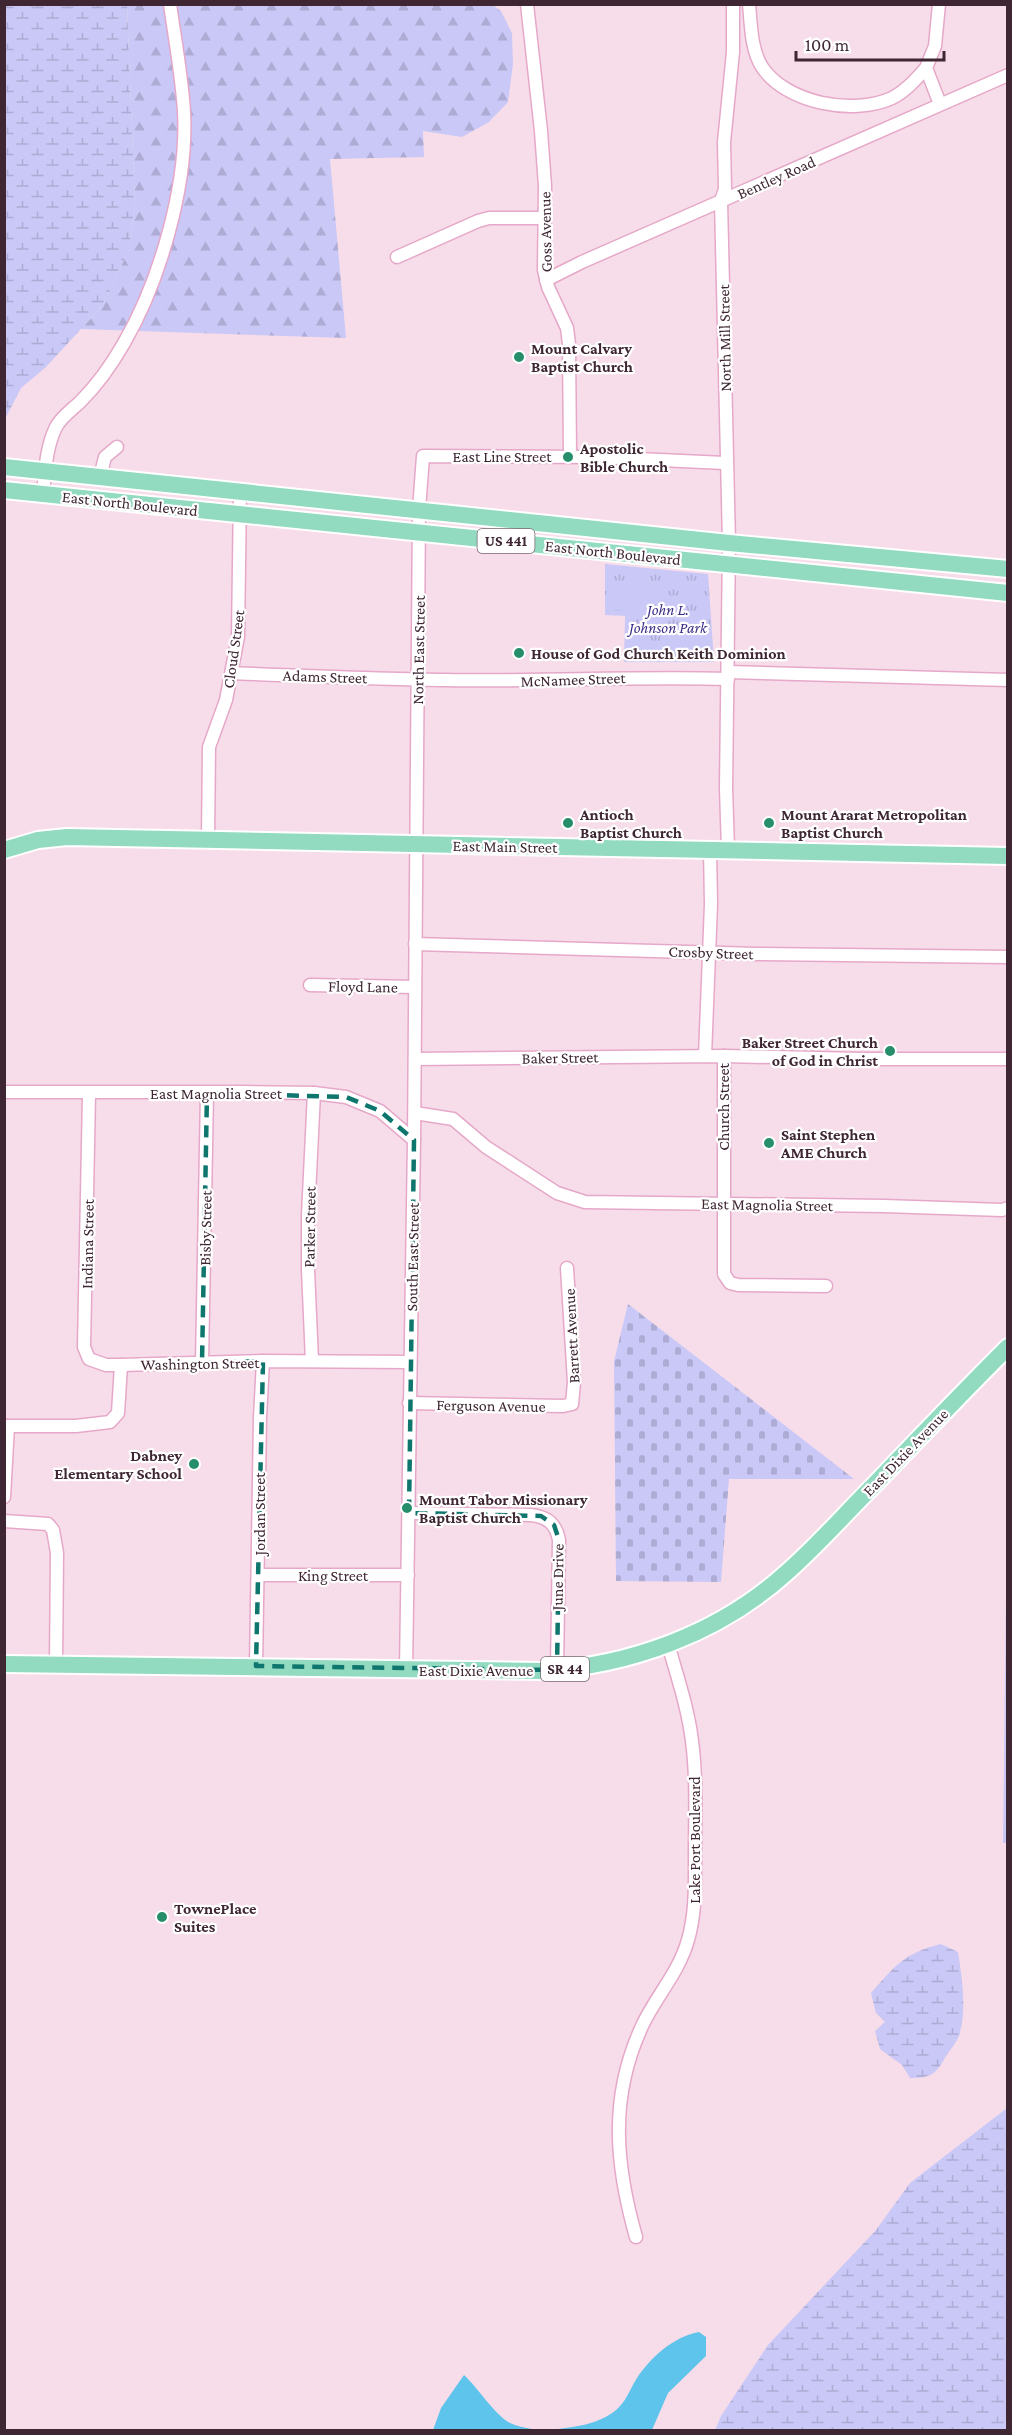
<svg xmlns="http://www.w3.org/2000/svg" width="1012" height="2435" font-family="'Crimson Pro',serif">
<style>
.forest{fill:url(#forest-firs)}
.wetland{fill:url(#wetland-marsh)}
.cemetery{fill:url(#cemetery-stones)}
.park{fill:url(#park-tufts)}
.garden{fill:#c9c8f7}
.water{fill:#5fc4eb}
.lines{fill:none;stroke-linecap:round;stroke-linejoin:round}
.minor-casing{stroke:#e6a8c9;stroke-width:15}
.major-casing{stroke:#fff;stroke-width:20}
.minor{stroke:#fff;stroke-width:12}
.major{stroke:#92dac0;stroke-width:16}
.marked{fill:none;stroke:#0f766e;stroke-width:4.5;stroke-dasharray:12 8;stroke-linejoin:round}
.poi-dot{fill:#268e6b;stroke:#fff;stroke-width:2}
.labels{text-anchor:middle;stroke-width:4.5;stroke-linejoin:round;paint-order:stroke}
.shield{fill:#fff;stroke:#786770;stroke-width:1.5}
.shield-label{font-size:15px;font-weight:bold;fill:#3e2633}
.street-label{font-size:16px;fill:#3e2633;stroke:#fff}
.poi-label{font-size:16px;font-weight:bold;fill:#3e2633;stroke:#fff;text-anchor:start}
.park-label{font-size:16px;font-style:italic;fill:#3e2f86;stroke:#fff}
</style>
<defs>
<pattern id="forest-firs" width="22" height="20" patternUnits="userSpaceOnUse" patternTransform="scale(1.5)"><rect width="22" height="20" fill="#c9c8f7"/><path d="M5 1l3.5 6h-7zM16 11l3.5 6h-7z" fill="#aeacd4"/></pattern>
<pattern id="wetland-marsh" width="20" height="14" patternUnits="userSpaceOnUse" patternTransform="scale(1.5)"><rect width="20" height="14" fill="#c9c8f7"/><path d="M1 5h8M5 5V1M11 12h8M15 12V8" fill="none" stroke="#aeacd4"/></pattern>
<pattern id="cemetery-stones" width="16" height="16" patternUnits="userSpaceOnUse" patternTransform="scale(1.5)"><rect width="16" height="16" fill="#c9c8f7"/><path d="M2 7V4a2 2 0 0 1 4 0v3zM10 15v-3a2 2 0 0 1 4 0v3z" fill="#aeacd4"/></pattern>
<pattern id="park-tufts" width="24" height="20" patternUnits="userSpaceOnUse" patternTransform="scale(1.5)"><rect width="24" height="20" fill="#c9c8f7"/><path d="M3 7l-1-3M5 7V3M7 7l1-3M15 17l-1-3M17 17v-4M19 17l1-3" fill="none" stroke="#aeacd4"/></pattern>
</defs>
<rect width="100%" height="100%" fill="#f7ddea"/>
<g class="forest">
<path d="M491,4L501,11L512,33L513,64L508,102L489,122L462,137L423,131L424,157L330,159L346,338L81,329L103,305L129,249L135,205L127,5Z"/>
<path d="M1007,1574L1008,1843H1003L1006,1596Z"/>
</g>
<g class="wetland">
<path d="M5,4L127,5L135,205L129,249L103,305L46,367L21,388L5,419Z"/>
<path d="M941,1944L958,1952C962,1978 967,2010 959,2036C956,2043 950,2050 946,2056C936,2074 932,2078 910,2078L902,2065L880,2049L875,2031L885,2022L876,2013L871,1993C895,1966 904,1953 941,1944Z"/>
<path d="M1007,2108V2430H715L721,2416L768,2345L876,2230L910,2183Z"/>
</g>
<path class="cemetery" d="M628,1304L854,1479H729L721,1582L616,1581L614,1361Z"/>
<path class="park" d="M605,564L708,574L714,662H624L625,616L605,615Z"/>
<g class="garden">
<path d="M614,583L656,588L653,614L611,609Z"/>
<path d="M663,626L704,628L703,653L662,652Z"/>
</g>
<g class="water">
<path d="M699,2332L706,2337V2356L668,2393L652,2430H546C570,2428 603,2425 620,2406C627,2399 631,2387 637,2378C651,2357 673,2337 699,2332Z"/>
<path d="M464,2375C479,2389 494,2414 510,2423C518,2427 529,2428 537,2430H433L441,2408Z"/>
</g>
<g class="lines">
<g class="minor-casing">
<g id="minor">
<path d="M527,4L541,131L545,186L544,270L548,287L567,328L569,344L570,456"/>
<path d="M749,4C751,25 751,50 762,67C786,103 853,116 892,98C906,91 916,79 926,68"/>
<path d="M939,4L935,46L926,68L940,104"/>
<path d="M397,257L478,221L489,218H545"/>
<path d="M546,280L582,262L1008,75"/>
<path d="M100,477L105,457L117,447"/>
<path d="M43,494C45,472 46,447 56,427C61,417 73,409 81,401C98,384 112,364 124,343C160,281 188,184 184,112C182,77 175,40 170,4"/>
<path d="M728,672L1008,680"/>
<path d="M232,673C304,676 375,679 446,680C540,682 634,676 728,679"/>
<path d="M208,840L209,747L226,700L238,637L240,491"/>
<path d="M728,850L726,788L729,543L721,201L725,189L724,142L733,52V4"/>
<path d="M415,944L757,954L1008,957"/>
<path d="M310,985L415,987"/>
<path d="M705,1056L711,904L710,850"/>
<path d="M724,1056V1274L730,1283L738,1285L826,1286"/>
<path d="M415,1059L724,1056L861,1059H1008"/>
<path d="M4,1092H243L314,1093L346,1097L380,1111L414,1140"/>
<path d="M89,1094L84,1347L89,1359L106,1365H121L263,1361L410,1362"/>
<path d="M415,1113L453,1119L486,1147L557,1193L585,1202L884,1206L1002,1210L1008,1208"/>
<path d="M312,1361L308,1270V1215L314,1093"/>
<path d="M202,1363L207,1093"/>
<path d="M409,1403L563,1406L572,1404L574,1382L567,1268"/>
<path d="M4,1426H76L110,1422L118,1413L121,1365"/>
<path d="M4,1497L8,1426"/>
<path d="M409,1513L531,1515C548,1517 556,1524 559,1540L557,1670"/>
<path d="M4,1521L48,1524L53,1530L57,1553L56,1665"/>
<path d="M259,1575H408"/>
<path d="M256,1666L260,1418L263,1361"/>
<path d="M406,1670L414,1140L419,510L423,456L595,457L725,463"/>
<path d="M636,2237C615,2163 609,2096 643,2024C657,1995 679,1972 688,1940C696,1912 695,1884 695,1855C695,1817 697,1779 692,1741C688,1708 677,1676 668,1644"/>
</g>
</g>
<g class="major-casing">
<g id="major">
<path d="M4,467L729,543L1008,569"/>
<path d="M4,490L1008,593"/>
<path d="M4,850L38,840L67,837L1008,856"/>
<path d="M4,1664L540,1671C629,1666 718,1634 785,1574C816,1547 843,1516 872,1487C917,1440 962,1393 1008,1347"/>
</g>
</g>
<use href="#minor" class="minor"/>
<use href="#major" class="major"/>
</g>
<path class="marked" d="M207,1093L346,1097L380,1111L414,1140L409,1513L541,1516L554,1525L559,1540L557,1670L256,1666L263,1361L202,1363Z"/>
<g class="poi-dot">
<circle cx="519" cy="357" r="6"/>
<circle cx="568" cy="457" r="6"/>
<circle cx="519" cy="653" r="6"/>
<circle cx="568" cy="823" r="6"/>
<circle cx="769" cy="823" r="6"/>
<circle cx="890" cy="1051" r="6"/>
<circle cx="769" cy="1143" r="6"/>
<circle cx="194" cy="1464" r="6"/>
<circle cx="407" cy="1508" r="6"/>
<circle cx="162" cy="1917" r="6"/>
</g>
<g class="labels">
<g class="shield">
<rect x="477.5" y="529" width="57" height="24" rx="4.5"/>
<rect x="541" y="1657" width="48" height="24" rx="4.5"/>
</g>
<g class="shield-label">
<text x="506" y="546">US 441</text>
<text x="565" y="1674">SR 44</text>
</g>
<g class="street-label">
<text transform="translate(776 177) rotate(-24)" y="6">Bentley Road</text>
<text transform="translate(545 232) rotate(-91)" y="6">Goss Avenue</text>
<text transform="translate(724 338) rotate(-91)" y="6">North Mill Street</text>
<text x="502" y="462">East Line Street</text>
<text transform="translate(130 503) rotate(6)" y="6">East North Boulevard</text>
<text transform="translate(613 552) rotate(6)" y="6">East North Boulevard</text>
<text transform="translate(233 649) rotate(-82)" y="6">Cloud Street</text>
<text transform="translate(418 650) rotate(-89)" y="6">North East Street</text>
<text transform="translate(325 676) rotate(2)" y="6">Adams Street</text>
<text transform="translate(573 679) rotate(-2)" y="6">McNamee Street</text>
<text transform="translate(505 846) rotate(1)" y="6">East Main Street</text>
<text transform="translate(711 952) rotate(2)" y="6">Crosby Street</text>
<text transform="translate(363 986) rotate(1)" y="6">Floyd Lane</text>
<text transform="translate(560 1057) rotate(-1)" y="6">Baker Street</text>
<text x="216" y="1099">East Magnolia Street</text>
<text transform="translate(723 1107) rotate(-90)" y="6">Church Street</text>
<text transform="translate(767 1204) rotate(1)" y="6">East Magnolia Street</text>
<text transform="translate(309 1227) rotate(-89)" y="6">Parker Street</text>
<text transform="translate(205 1228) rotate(-89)" y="6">Bisby Street</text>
<text transform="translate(87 1244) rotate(-89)" y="6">Indiana Street</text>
<text transform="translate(412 1257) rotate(-89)" y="6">South East Street</text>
<text transform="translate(571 1336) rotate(-93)" y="6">Barrett Avenue</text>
<text transform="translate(200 1363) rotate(-1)" y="6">Washington Street</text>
<text transform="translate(491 1405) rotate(1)" y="6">Ferguson Avenue</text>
<text transform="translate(905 1452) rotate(-46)" y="6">East Dixie Avenue</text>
<text transform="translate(259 1514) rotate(-90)" y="6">Jordan Street</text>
<text x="333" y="1581">King Street</text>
<text transform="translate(557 1577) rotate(-89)" y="6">June Drive</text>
<text x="476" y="1676">East Dixie Avenue</text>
<text transform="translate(694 1840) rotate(-90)" y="6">Lake Port Boulevard</text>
</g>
<g class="poi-label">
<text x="531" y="354">Mount Calvary<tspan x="531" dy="18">Baptist Church</tspan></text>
<text x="580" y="454">Apostolic<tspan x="580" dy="18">Bible Church</tspan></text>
<text x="531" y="659">House of God Church Keith Dominion</text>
<text x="580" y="820">Antioch<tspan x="580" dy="18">Baptist Church</tspan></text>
<text x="781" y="820">Mount Ararat Metropolitan<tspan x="781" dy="18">Baptist Church</tspan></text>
<text x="878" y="1048" text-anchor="end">Baker Street Church<tspan x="878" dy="18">of God in Christ</tspan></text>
<text x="781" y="1140">Saint Stephen<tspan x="781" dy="18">AME Church</tspan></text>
<text x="182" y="1461" text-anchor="end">Dabney<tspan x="182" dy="18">Elementary School</tspan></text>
<text x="419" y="1505">Mount Tabor Missionary<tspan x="419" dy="18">Baptist Church</tspan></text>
<text x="174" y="1914">TownePlace<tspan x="174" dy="18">Suites</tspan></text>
</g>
<g class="park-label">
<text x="668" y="615">John L.<tspan x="668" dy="18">Johnson Park</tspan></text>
</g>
</g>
<rect width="1012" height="2435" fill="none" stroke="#3e2633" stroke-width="12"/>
<path d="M796 51v9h148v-9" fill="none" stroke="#3e2633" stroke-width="3"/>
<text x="805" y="51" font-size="18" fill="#3e2633" stroke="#ffffff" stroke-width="4.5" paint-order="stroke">100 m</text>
</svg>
